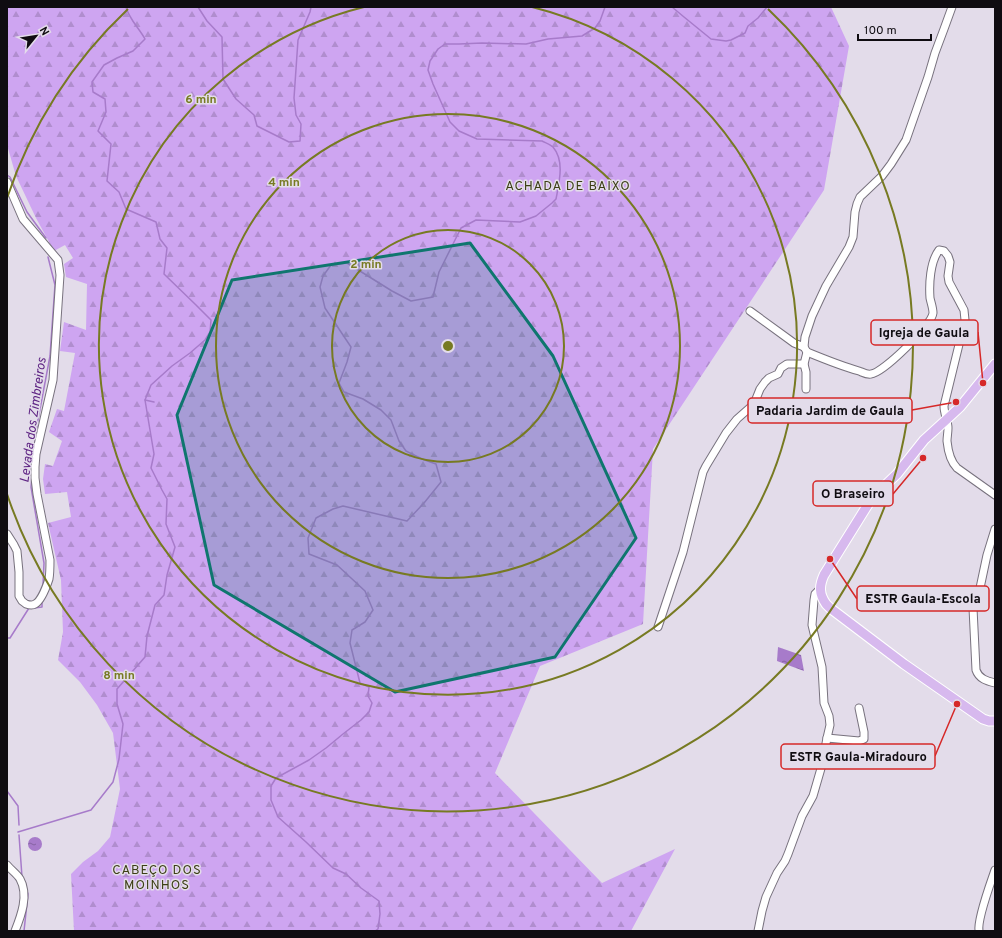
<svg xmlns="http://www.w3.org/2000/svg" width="1002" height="938" font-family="Overpass,sans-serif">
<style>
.forest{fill:url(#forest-firs)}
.water{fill:url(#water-ripples)}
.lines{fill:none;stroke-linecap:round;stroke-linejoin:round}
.stream{stroke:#a77bca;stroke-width:1.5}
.minor-casing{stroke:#78727e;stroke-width:9}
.major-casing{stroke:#fff;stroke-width:11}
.minor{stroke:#fff;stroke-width:7}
.major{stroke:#d7b9ee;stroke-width:9}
.marked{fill:#0f766e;fill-opacity:0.2;stroke:#0f766e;stroke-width:3;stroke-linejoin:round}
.ring{fill:none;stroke:#777a22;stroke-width:2}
.labels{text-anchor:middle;stroke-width:3;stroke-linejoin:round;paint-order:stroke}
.neighbourhood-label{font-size:13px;letter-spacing:1px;fill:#3c3e15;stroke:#e3dcea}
.water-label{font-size:13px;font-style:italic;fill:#5f2584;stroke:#e3dcea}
.centre{fill:#777a22;stroke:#e3dcea;stroke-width:2}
.ring-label{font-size:12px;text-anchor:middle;font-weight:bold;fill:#777a22;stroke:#e3dcea;stroke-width:3;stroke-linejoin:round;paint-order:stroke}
.leader{fill:none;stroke:#d62828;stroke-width:1.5}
.callout-dot{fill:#d62828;stroke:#e3dcea;stroke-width:1.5}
.callout{fill:#e3dcea;stroke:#d62828;stroke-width:1.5}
.callout-label{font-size:13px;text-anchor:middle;font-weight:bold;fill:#0f0c11}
</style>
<defs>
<pattern id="forest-firs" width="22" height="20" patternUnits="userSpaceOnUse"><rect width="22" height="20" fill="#cea5f1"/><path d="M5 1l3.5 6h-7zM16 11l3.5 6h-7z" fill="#b08dce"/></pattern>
<pattern id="water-ripples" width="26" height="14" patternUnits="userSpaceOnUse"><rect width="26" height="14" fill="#a77bca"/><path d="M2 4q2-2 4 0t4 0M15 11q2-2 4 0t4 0" fill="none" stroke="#8663a3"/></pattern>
</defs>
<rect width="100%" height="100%" fill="#e3dcea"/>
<path class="forest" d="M7,7H831L849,46L824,190L653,449L643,624L540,666L495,773L602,883L675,849L631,931H74L71,874L83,862L98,851L110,837L120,789L113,733L97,705L80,682L58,660L63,632L61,580L48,523L71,517L67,492L45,494L43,479L45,464L53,466L62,441L49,432L57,409L64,411L75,353L60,351L64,322L86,330L87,284L66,277L64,264L73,258L65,245L54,251L36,218L16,176L7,145Z"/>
<g class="water">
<path d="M778,647L801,655L804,671L777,661Z"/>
<circle cx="35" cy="844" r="7"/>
</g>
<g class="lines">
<g class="stream">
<path d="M198,7L207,21L222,37L223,79L236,99L254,115L257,126L289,142L300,141L301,124L296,115L294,98L298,40L310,12L311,7"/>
<path d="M672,7L684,17L711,39L726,41L731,40L745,33L748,26L758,18L767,7"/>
<path d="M7,175L10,177L27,212L46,238"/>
<path d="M145,400L154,402"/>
<path d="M35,442L37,425L50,356L55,285L48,257"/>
<path d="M32,476L31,487L44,563L43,585"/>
<path d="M34,608L42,607V601"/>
<path d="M7,638H10L29,608H30"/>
<path d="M7,791L18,806L19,825"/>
<path d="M18,832L91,810L113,782L119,759L123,724L117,704V689L145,657L147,636L155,605L164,595L167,575L175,547L166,524L167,499L162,490L151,468L154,454L145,400L151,385L172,366L190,353L205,340L210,332L211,320L196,305L164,274L167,248L160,239L156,222L126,209L119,192L107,181L111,144L98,131L106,112L105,99L93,92L92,82L104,65L117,58L133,51L145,39C139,28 129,19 126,7"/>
<path d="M19,835L22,877"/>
<path d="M24,931L28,894L27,891"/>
<path d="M375,931L378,929L380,914L379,901L361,888L346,874L333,868L306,842L278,817L271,800V786L276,778L309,760L326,748L343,734L361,720L369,712L372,703L368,696L369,687L360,683L350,643L352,630L365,622L373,610L365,591L337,565L309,554L308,538L316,518L333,509L343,506L407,521L424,503L441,482L436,464L422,459L406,451L399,441L391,420L381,410L363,399L344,392L339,383L347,362L351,347L325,308L320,287L323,276L331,265L347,263L392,291L411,301L433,297L439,272L461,228L476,220L520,222L536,216L552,203L556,199C559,183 565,161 553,147C550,144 546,143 542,141L477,139L459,131L450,122L433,84L428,70L430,61L438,49L445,44H459L482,43L526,44L548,39L582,36L595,28L600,21L605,7"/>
</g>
<g class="minor-casing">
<g id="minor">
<path d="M952,7L944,29L935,53L928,77L906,140L891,164L882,176L860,197L857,204L855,212L853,237L849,247L826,286L812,316L805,337L804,347L807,352C824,359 841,366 859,371C862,372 867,375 871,374C883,373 932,325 933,313C933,308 931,303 930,298C929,284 930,262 939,250L944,251L948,256L950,262L948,276L949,282L964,310L965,320L944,406C944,414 948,421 948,428C948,433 947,437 947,441C948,451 950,461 957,468L995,495"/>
<path d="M7,182L23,219L58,260L60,275L53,380L36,454L35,467V478L37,494L50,560C50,566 50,573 49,579C47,585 41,601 35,604C32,606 29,605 26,604L22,601L19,596V572L17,551L14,545L7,534"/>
<path d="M750,311L794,343L804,347"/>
<path d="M806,389V372L804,364L807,352"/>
<path d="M995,529L987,555L980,588L973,608L976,670C979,679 987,681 995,683"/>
<path d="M658,627L683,552L703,472L706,466L726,433L737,419L754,404L760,389L765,382L769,378L778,374L781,368L787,364H804"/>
<path d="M827,738L859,741L864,739V732L859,708"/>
<path d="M7,865C11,870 17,874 20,879C29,895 21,916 15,931"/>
<path d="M758,931L762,911L766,897L777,873L785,861L788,854L802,816L813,796L822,765L827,738L830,725L829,716L824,703L822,667L812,625L814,600L815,594L820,589"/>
<path d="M979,931C977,919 991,882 995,870"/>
</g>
</g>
<g class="major-casing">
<path id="major" d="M995,364L960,407L946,420L924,440L897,474L872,498L824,575C819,586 819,594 826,604L830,608L904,664L983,719L989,721H995"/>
</g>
<use href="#minor" class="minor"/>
<use href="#major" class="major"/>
</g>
<path class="marked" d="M470,243L553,356L636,538L555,657L395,692L214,585L177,415L232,280Z"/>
<g class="ring">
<circle cx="448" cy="346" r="116"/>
<circle cx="448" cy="346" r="232"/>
<path d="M532 7A349 349 0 1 1 364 7"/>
<path d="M7 198A465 465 0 0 1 128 9M768 9A465 465 0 1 1 7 494"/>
</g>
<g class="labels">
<g class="neighbourhood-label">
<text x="568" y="190">ACHADA DE BAIXO</text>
<text x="157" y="874">CABEÇO DOS<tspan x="157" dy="15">MOINHOS</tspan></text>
</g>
<g class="water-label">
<text transform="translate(32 420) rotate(-82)" y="5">Levada dos Zimbreiros</text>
</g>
</g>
<circle cx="448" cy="346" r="6" class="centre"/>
<g class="ring-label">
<text x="201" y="103">6 min</text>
<text x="284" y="186">4 min</text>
<text x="366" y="268">2 min</text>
<text x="119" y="679">8 min</text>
</g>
<path class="leader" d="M983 383L978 332M956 402L912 410M923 458L893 494M830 559L857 599M957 704L935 756"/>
<g class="callout-dot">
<circle cx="983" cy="383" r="4"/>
<circle cx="956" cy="402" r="4"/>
<circle cx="923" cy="458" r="4"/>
<circle cx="830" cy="559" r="4"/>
<circle cx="957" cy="704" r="4"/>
</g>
<g class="callout">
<rect x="871" y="320" width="107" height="25" rx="4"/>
<rect x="748" y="398" width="164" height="25" rx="4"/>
<rect x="813" y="481" width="80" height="25" rx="4"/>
<rect x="857" y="586" width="132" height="25" rx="4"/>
<rect x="781" y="744" width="154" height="25" rx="4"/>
</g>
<g class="callout-label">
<text x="924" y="337">Igreja de Gaula</text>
<text x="830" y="415">Padaria Jardim de Gaula</text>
<text x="853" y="498">O Braseiro</text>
<text x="923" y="603">ESTR Gaula-Escola</text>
<text x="858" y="761">ESTR Gaula-Miradouro</text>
</g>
<rect width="1002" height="938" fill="none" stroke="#0f0c11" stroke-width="16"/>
<g transform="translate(36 36) rotate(60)" stroke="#e3dcea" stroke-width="3" paint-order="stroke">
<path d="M0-3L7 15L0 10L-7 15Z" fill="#0f0c11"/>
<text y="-6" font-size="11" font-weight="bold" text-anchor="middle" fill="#0f0c11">N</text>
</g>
<path d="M858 34v6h73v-6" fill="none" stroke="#0f0c11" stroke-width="2"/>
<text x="864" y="34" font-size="12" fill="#0f0c11" stroke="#e3dcea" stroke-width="3" paint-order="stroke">100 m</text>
</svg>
